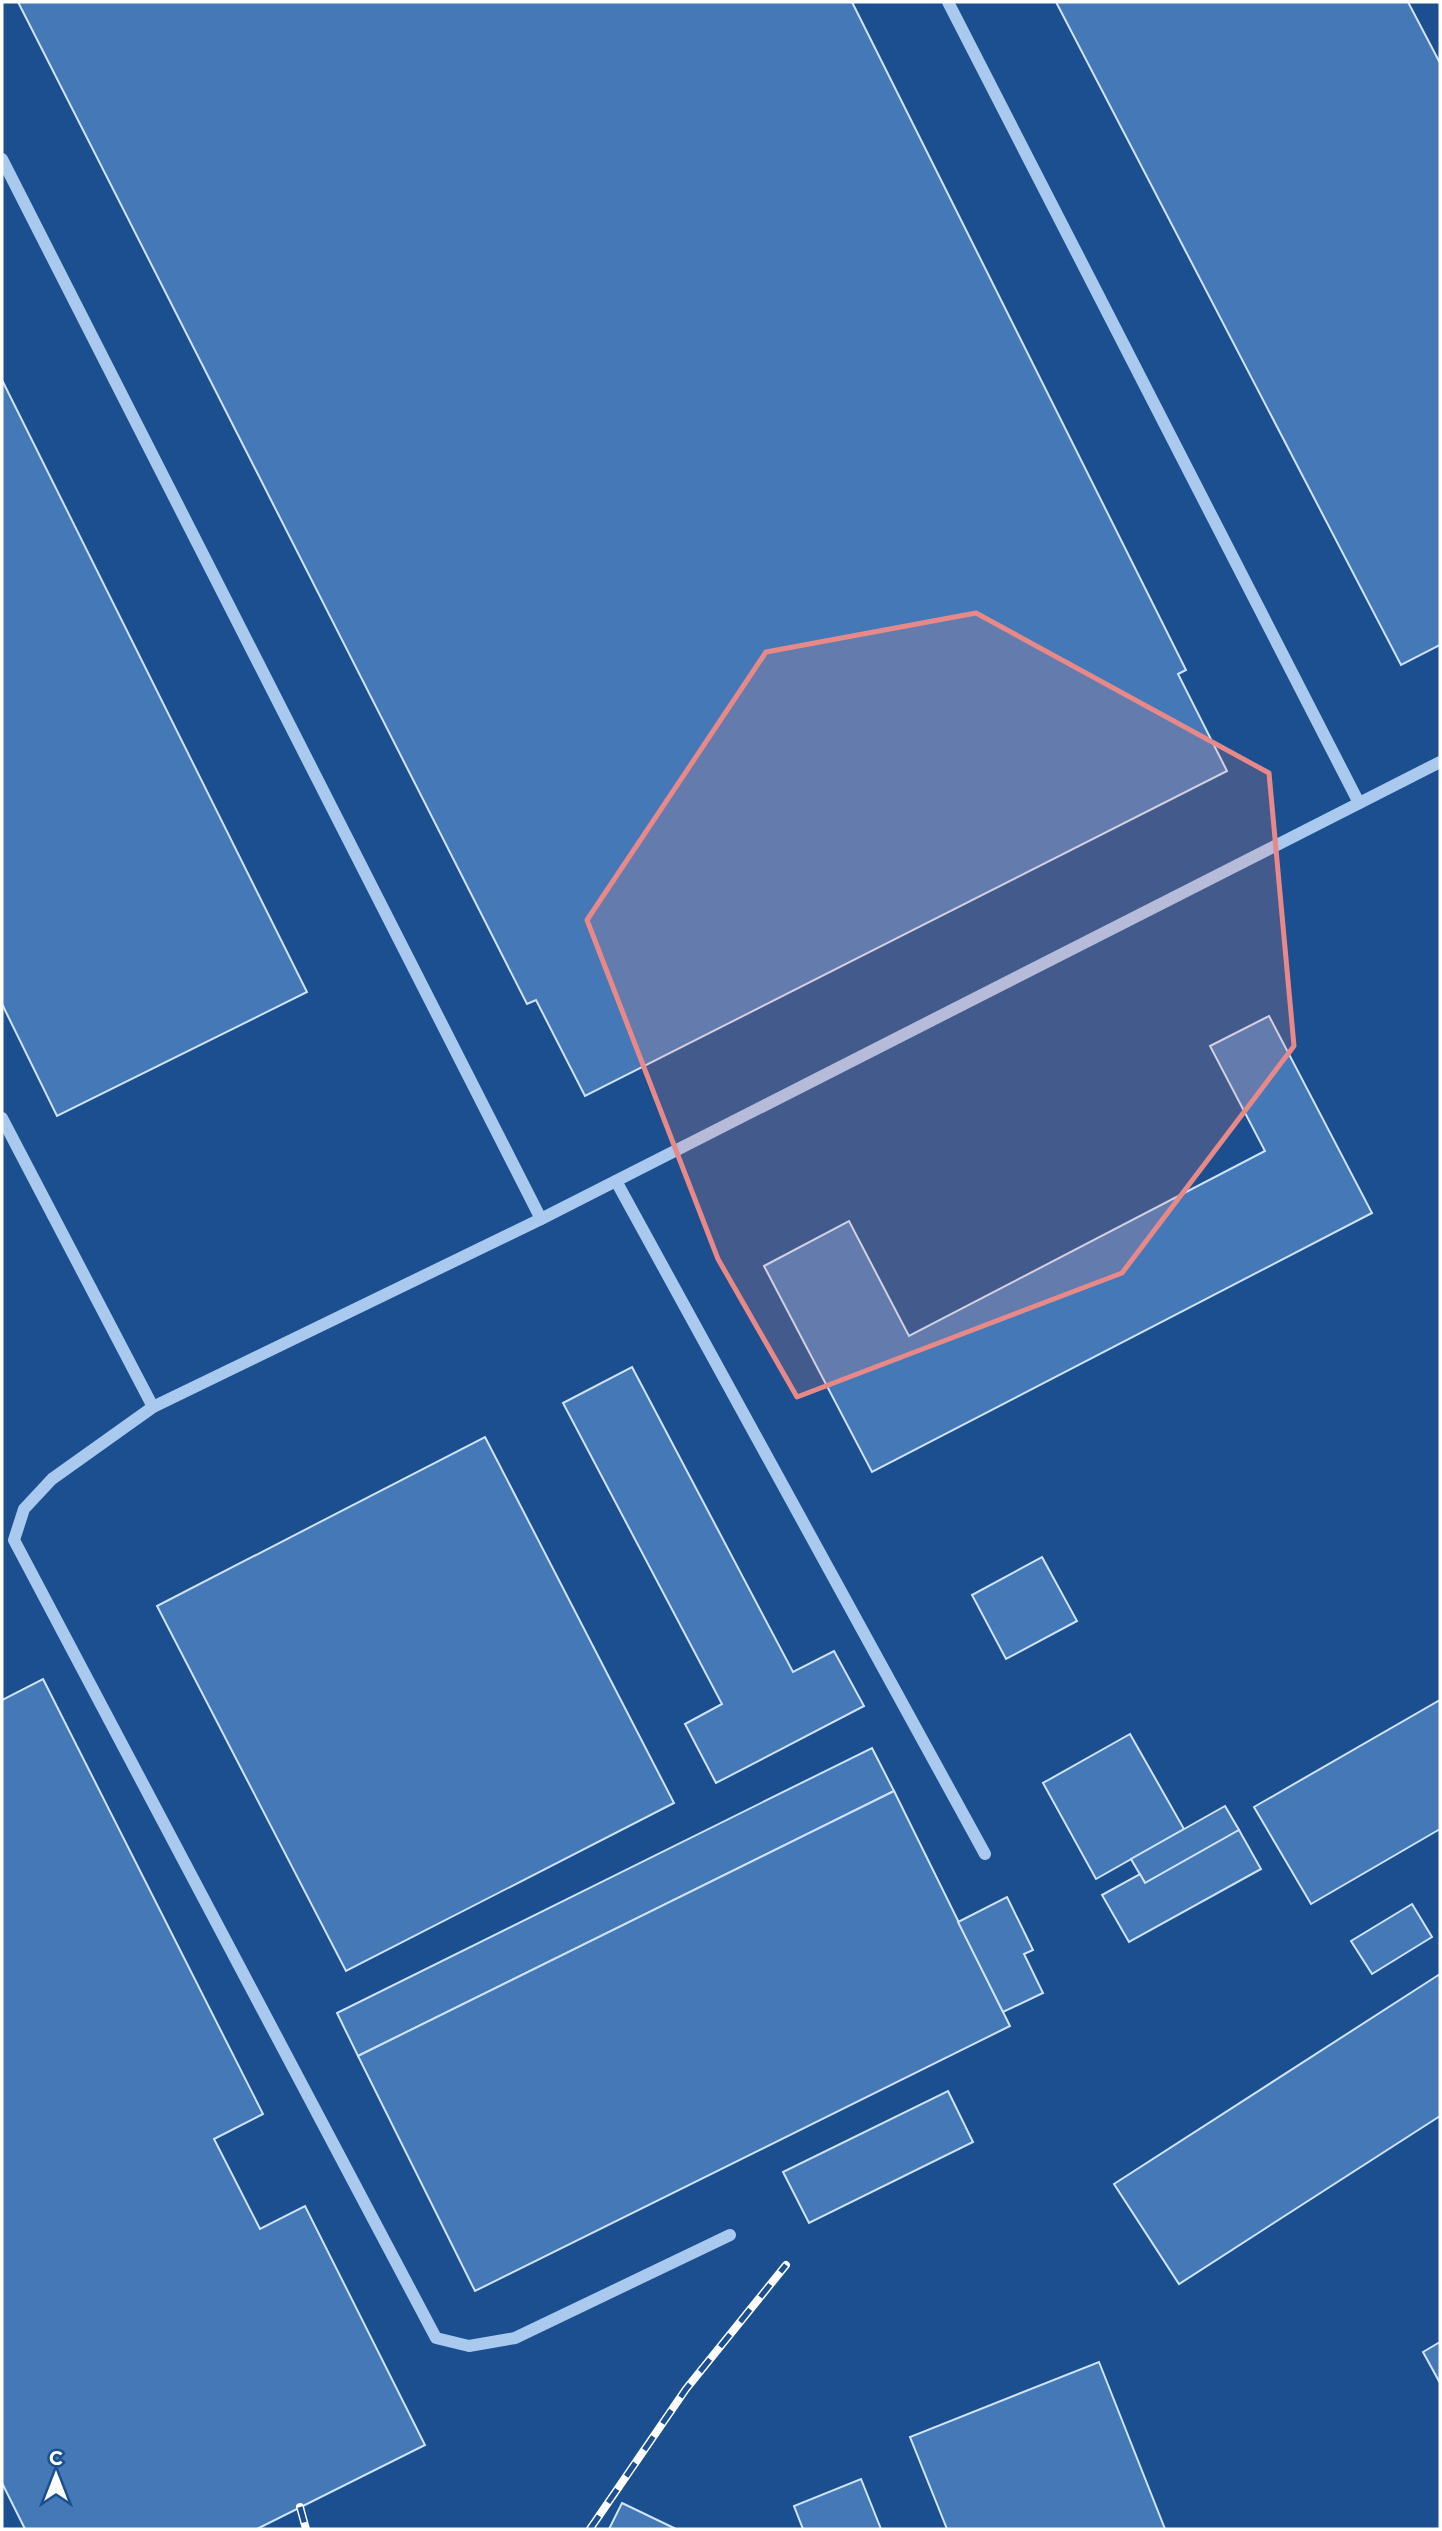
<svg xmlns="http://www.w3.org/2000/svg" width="1442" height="2531" font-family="Montserrat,sans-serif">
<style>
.building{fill:#4478b7;stroke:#cfe3fa;stroke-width:2}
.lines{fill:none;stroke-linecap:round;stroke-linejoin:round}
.minor{stroke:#a9c9ee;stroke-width:12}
.rail-casing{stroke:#fff;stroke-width:8}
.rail{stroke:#1b4f8f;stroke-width:5;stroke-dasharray:16;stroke-linecap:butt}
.marked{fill:#e88989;fill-opacity:0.2;stroke:#e88989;stroke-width:5;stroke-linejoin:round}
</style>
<rect width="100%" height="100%" fill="#1b4f8f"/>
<g class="building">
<path d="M18,2H852L1186,670L1178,674L1227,771L585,1096L536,1000L527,1004Z"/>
<path d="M1056,2H1408L1440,63V645L1401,665Z"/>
<path d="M2,380L307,992L57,1116L2,1004Z"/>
<path d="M1269,1016L1372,1213L872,1472L764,1266L849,1221L909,1336L1265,1151L1210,1046Z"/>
<path d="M632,1367L793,1672L834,1651L864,1706L716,1783L685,1724L722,1704L563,1403Z"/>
<path d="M485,1437L674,1803L346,1971L157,1606Z"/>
<path d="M1042,1557L1077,1621L1006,1659L972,1595Z"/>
<path d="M43,1679L263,2114L214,2139L260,2229L305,2206L425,2445L257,2529H25L2,2483V1700Z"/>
<path d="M1440,1700V1829L1311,1904L1254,1807Z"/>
<path d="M1130,1734L1184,1829L1096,1879L1043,1783Z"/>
<path d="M872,1748L894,1791L358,2056L337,2013Z"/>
<path d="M894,1791L1010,2026L475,2291L358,2056Z"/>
<path d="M1225,1806L1239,1830L1145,1883L1131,1859Z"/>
<path d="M1239,1830L1261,1869L1129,1942L1102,1895L1140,1874L1145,1883Z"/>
<path d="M1007,1897L1033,1950L1024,1954L1043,1993L1003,2012L958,1922Z"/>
<path d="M1412,1904L1432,1937L1372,1974L1351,1941Z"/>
<path d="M1440,1974V2116L1179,2284L1114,2184Z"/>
<path d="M948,2091L973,2142L809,2223L783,2172Z"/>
<path d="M1440,2342V2383L1423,2352Z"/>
<path d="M1099,2362L1165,2529H947L910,2437Z"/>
<path d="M861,2479L881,2529H803L794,2506Z"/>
<path d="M622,2503L676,2529H609Z"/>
</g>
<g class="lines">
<g class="minor">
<path d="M948,2L1359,803"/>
<path d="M2,159L541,1219"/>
<path d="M2,1118L153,1407"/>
<path d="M616,1181L985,1854"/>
<path d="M730,2235L515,2338L469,2346L436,2338L14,1540L24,1509L52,1479L153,1407L541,1219L1440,762"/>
</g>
<g class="rail-casing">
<g id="rail">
<path d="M300,2507L306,2529"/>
<path d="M590,2529L686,2389L786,2265"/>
</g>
</g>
<use href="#rail" class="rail"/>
</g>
<path class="marked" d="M976,613L1269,773L1294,1046L1122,1273L797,1397L718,1259L587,920L766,652Z"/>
<rect width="1442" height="2531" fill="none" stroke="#ffffff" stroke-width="7"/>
<g transform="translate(56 2475)" stroke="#1b4f8f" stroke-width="5" paint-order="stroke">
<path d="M0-5L12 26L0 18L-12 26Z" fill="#ffffff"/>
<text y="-10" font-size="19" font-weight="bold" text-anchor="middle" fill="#ffffff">С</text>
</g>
</svg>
